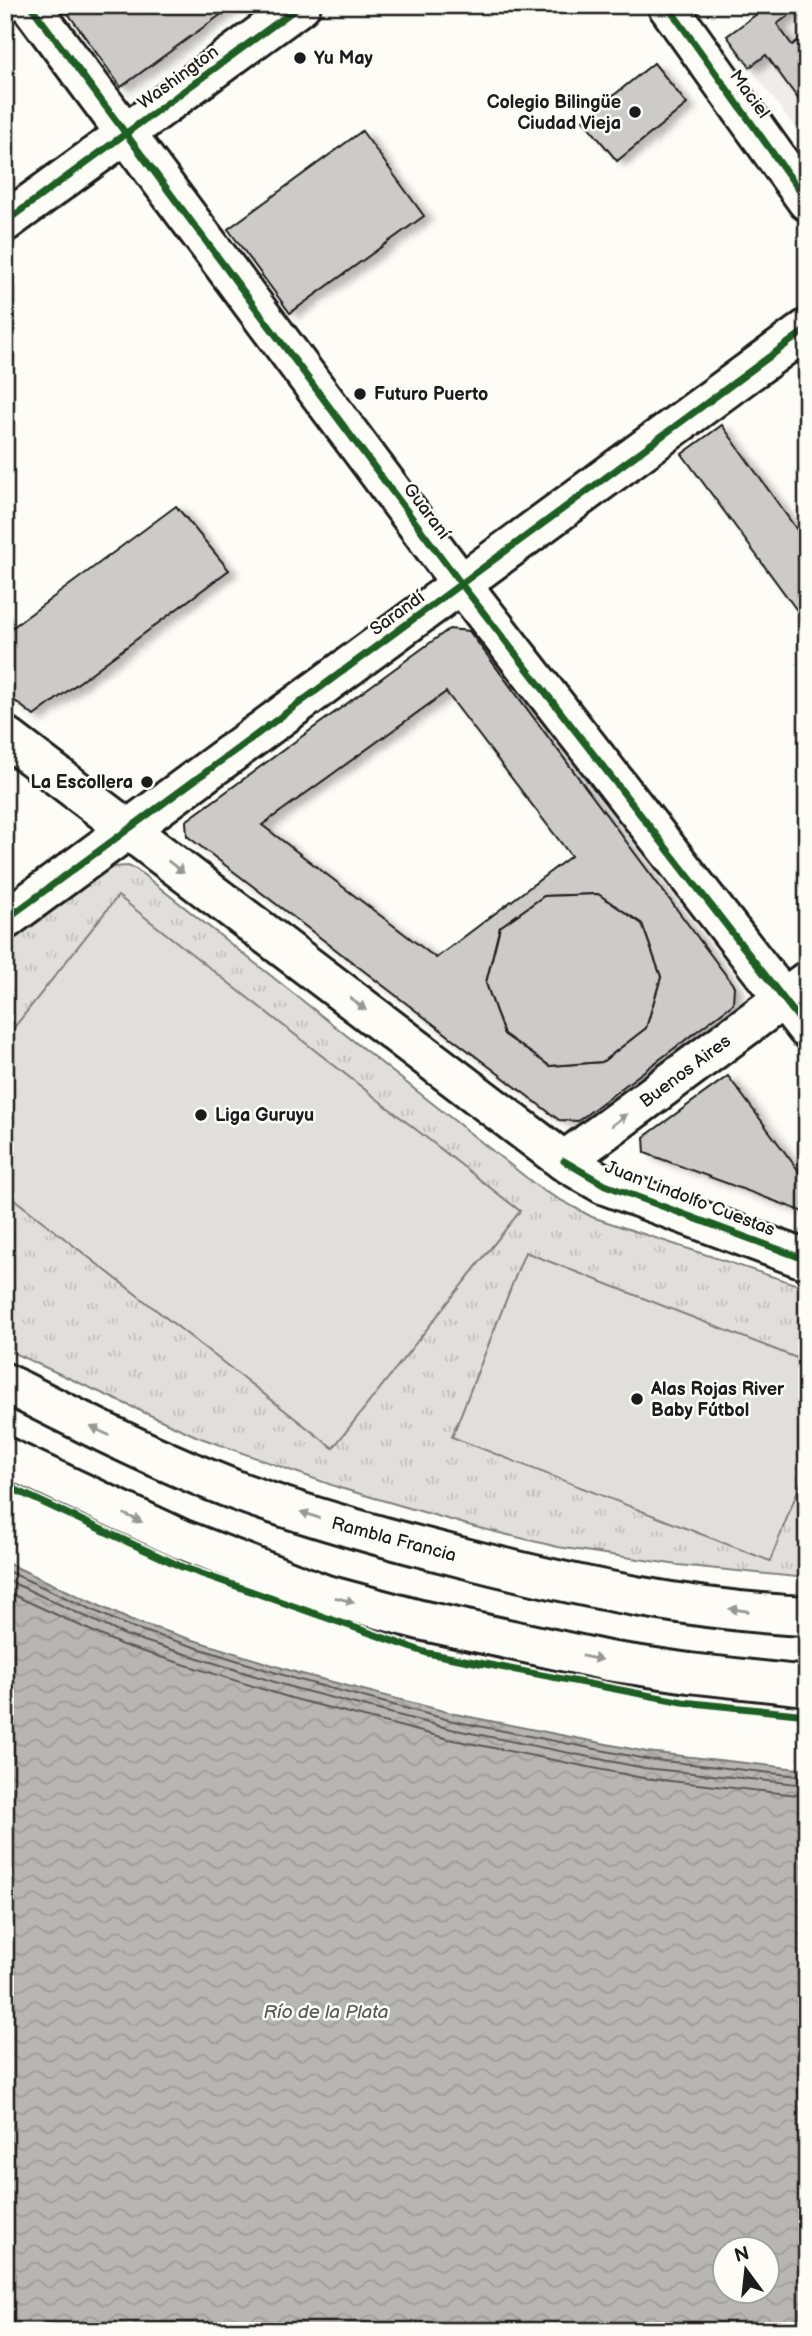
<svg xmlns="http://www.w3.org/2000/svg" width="812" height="2336" font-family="'Balsamiq Sans',sans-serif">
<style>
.built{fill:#eeede9}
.grass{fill:url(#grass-tufts);stroke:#7e7e7c;stroke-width:2}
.garden{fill:#e0dfdb;stroke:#7e7e7c;stroke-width:2}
.water{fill:url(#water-waves);stroke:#797876;stroke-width:2;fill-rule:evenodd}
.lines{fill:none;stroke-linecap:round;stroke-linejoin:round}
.shore{stroke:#5a5a58;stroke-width:2}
.building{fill:#cccbc8;stroke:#1c1c1c;stroke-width:2;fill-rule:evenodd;filter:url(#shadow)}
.minor-casing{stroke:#1c1c1c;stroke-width:44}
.major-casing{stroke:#1c1c1c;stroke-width:44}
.minor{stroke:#fdfcf7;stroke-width:38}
.major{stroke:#fdfcf7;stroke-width:38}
.cycleway-casing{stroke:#fdfcf7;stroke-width:11}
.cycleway{stroke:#1b5e20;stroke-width:7}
.oneway{fill:#989794}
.poi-dot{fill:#1c1c1c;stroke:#fdfcf7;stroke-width:2.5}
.labels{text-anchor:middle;stroke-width:5;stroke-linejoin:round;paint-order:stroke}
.poi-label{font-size:18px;font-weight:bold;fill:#1c1c1c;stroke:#fdfcf7;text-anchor:start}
.street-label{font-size:18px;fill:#1c1c1c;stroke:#fdfcf7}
.water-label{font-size:19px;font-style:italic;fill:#5a5a58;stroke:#fdfcf7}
</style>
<defs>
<pattern id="grass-tufts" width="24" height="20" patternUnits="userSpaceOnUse" patternTransform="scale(1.75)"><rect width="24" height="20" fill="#e0dfdb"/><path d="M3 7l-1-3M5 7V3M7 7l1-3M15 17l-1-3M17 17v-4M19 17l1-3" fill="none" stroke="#c0bfbb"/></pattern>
<pattern id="water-waves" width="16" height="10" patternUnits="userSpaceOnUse" patternTransform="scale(1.75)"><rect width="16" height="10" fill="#b7b6b2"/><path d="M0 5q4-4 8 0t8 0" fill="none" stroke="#9d9c98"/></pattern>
<filter id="shadow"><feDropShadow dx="8" dy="4.5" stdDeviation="3.5" flood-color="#0004"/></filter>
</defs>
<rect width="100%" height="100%" fill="#fdfcf7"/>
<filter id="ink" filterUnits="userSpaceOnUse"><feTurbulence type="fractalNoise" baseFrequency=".0143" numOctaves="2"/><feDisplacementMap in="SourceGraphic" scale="14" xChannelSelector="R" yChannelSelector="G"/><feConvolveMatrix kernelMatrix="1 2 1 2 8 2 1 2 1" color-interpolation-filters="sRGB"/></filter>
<g filter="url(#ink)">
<path class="built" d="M769,5H807V144L727,36Z"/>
<path class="grass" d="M128,866L136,869L542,1190L592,1217L807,1288V1578L678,1565L558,1547L475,1527L340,1488L198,1437L5,1349V945L103,871L113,867Z"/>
<g class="garden">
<path d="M118,896L520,1211L333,1448L5,1192V1039Z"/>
<path d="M525,1252L807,1362V1467L770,1561L452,1437Z"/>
</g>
<path class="water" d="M5,1562L130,1620L298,1673L455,1714L647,1752L807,1770V2331H5ZM724,2248H766V2290H724Z"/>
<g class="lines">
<g class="shore">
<path d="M5,1570L128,1626L296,1679L453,1721L646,1759L807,1777"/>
<path d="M5,1579L125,1635L294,1688L451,1729L644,1768L807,1785"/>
<path d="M5,1591L122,1645L291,1698L449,1739L643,1778L807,1796"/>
</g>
</g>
<g class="building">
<path d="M62,5H234L121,87Z"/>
<path d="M769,5H803L777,24L792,45L807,34V111L766,55L750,67L727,36Z"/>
<path d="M654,63L687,104L617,161L583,120Z"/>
<path d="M362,131L424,216L290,313L228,229Z"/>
<path d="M722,425L807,544V624L682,454Z"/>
<path d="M176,506L229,570L34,716L5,693V633Z"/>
<path d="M449,629L469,631L734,986L733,1004L578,1121L559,1120L187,836L186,821ZM446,692L571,856L436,958L262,825ZM598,894L642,924L661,977L646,1028L602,1062L550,1066L504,1034L486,983L500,927L544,896Z"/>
<path d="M598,894L642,924L661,977L646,1028L602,1062L550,1066L504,1034L486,983L500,927L544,896Z"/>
<path d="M728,1076L807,1182V1213L645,1153L644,1137Z"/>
</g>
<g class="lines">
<g class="minor-casing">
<g id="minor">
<path d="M30,5L462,585L807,1029"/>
<path d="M667,5L807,201"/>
<path d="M5,222L301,5"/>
<path d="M5,736L564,1161L605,1185L807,1260"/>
<path d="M5,920L807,329"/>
<path d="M564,1161L807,981"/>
</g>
</g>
<g class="major-casing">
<g id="major">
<path d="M5,1383C82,1422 159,1461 240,1492C315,1519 392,1540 468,1559C579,1587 693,1611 807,1616"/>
<path d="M5,1457L181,1539L323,1594L420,1620L608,1661L689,1673L807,1686"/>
</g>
</g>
<use href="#minor" class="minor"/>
<use href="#major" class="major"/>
<g class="cycleway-casing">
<g id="cycleway">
<path d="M30,5L462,585L807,1029"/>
<path d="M667,5L807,201"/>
<path d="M5,222L301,5"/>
<path d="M5,920L807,329"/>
<path d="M564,1161L605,1185L807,1260"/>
<path d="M5,1485L182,1567L427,1653L683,1702L807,1715"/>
</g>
</g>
<use href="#cycleway" class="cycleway"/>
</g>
<defs><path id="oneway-solid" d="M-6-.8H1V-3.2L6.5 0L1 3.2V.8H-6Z" transform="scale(1.75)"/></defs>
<g class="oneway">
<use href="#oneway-solid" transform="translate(176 867) rotate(37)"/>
<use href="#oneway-solid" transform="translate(358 1004) rotate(37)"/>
<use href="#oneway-solid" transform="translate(619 1120) rotate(-37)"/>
<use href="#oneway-solid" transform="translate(100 1431) rotate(-154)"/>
<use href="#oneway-solid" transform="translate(310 1515) rotate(-161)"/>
<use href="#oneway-solid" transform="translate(133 1518) rotate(24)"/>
<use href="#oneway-solid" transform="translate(345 1600) rotate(15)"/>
<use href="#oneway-solid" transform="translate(739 1610) rotate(-172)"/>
<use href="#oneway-solid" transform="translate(592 1658) rotate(11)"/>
</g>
</g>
<g class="poi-dot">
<circle cx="300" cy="58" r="7"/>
<circle cx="635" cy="112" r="7"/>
<circle cx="360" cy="394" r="7"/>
<circle cx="147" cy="782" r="7"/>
<circle cx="201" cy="1115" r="7"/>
<circle cx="637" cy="1399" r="7"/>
</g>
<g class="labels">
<g class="poi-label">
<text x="314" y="64">Yu May</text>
<text x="621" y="108" text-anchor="end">Colegio Bilingüe<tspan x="621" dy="21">Ciudad Vieja</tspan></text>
<text x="374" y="400">Futuro Puerto</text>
<text x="133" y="788" text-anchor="end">La Escollera</text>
<text x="215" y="1121">Liga Guruyu</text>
<text x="651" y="1395">Alas Rojas River<tspan x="651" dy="21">Baby Fútbol</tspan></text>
</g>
<g class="street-label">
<text transform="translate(178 77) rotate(-36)" y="6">Washington</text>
<text transform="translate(750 94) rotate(54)" y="6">Maciel</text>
<text transform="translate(427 511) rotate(53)" y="6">Guaraní</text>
<text transform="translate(397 613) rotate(-36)" y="6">Sarandí</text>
<text transform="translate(685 1071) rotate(-37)" y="6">Buenos Aires</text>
<text transform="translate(690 1198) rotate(21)" y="6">Juan Lindolfo Cuestas</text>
<text transform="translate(394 1539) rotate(15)" y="6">Rambla Francia</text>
</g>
<g class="water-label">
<text x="326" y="2018">Río de la Plata</text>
</g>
</g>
<rect width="812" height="2336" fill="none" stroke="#fdfcf7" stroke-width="28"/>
<rect x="14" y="14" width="784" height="2308" fill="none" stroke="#1c1c1c" stroke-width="2.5" filter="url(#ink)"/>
<g transform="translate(746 2270) rotate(345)"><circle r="33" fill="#fdfcf7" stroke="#a3a29f" stroke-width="2"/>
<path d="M0-5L12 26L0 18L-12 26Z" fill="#1c1c1c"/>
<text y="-10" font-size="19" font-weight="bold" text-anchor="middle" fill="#1c1c1c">N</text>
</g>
</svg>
